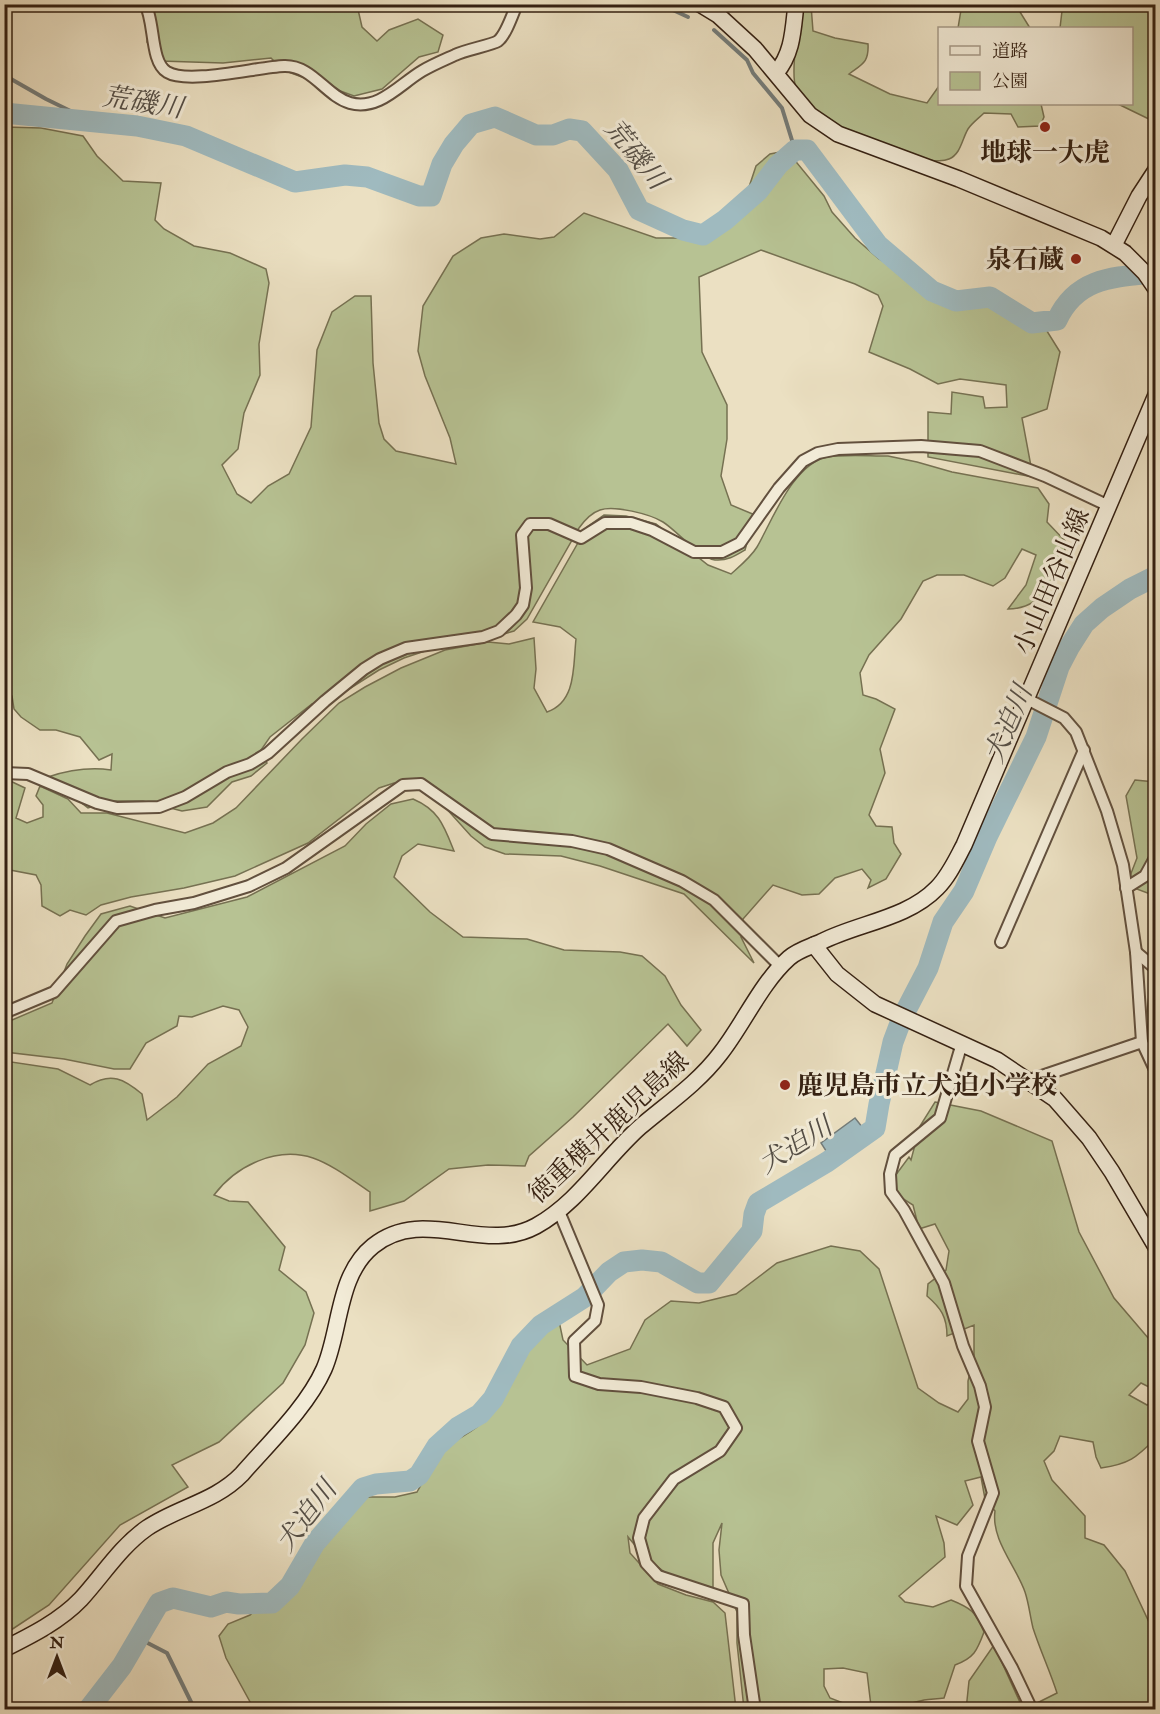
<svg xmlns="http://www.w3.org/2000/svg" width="1160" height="1714" font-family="'IM FELL Double Pica','Noto Serif JP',serif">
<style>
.green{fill:#b7c293;stroke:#767152;stroke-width:1.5}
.water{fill:#9fbabf;stroke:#747c7a;stroke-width:1.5}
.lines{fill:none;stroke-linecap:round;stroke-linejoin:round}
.stream{stroke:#747c7a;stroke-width:4}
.river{stroke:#9fbabf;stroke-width:21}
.street-casing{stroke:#62503e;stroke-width:14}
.secondary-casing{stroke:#342012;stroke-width:18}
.street{stroke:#f2ebd7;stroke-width:10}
.secondary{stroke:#f2ebd7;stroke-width:15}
.poi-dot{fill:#8f2418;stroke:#f2ebd7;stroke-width:2}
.labels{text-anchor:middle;stroke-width:6;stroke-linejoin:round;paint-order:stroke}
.poi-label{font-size:26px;font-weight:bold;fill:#342012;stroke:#f2ebd7}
.street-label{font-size:26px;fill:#342012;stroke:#f2ebd7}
.water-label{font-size:27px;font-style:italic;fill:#544e46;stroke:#f2ebd7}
</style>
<rect width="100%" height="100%" fill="#ebe0c2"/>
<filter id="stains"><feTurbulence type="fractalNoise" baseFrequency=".00333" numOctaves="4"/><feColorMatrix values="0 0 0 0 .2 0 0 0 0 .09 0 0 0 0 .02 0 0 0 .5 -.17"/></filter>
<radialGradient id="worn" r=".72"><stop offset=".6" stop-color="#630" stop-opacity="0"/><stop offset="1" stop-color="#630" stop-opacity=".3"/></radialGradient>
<g class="green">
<path d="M151,4L357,5L362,27L377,41L389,30L418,19L443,35L438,52L419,57L382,89L354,96L283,70L271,58L223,63L160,61L147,42Z"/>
<path d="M962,4L1020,5V12L1030,28H958Z"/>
<path d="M800,5H811L813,31L835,38L868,44C869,63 862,64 849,74L890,94L927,103L939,86L940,104H1041L1044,117L1040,126L1018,127L1011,114L984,113C979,118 972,123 968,129C962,139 961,154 949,159C928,169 838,130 820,115C812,108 801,96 796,87C790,75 799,21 800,5Z"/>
<path d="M1050,5H1155V122L1118,104H1132V28H1060L1062,11Z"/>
<path d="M5,127L41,128L83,136L97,156L123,181L161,183L155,220L164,229L194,246L230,253L266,269L269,283L259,344L260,375L244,413L238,449L222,465L237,494L251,503L268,486L289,474L311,427L317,350L332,312L355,296H371L373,363L379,423L384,439L396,451L456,464L450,438L425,376L418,351L423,306L453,256L481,238L504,234L540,239L554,237L584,213L656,238H684L733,211L745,199L756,166L770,154L780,152L793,158L824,196L832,212L855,238L879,259L921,282L962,298L1012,308L1042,323L1060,352L1047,409L1022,418L1033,477L928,457V412L951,414L952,392L983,397L985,408L1007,407L1006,385L960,379L938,384L910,369L869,352L883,306L878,295L855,284L761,250L699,277L702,352L727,405V439L721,476L731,505L755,515L745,550C735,556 727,561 715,560C700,558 676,530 663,522C650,514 614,505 600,510C591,513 584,521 579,528L527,619L514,631L497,636L440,646L404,658L379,670L346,691L312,704L270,737L261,750L267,763L251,776L232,782L207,807L182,811L143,801H110L88,808L48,777C69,770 90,767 111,770L112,754L99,760L80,737L56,730H40L21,717L14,709L12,696L5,693Z"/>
<path d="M888,456L917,462L952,472L1038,488L1049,504L1047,522L1066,542C1063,574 1043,609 1008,609L1026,585L1036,555L1022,549L1005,578L993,586L964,575H937L923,581L901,619L869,655L860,673L863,695L876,699L895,709L880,749L885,773L869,815L876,826L892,827L894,843L901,854L886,879L868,888L871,880L862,869L835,878L819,894L802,895L773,885L743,919L741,937L754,963L684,894L600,866L561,856L505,854L485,847L471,836L444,806L416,787L394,783L379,788L308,843L235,876L184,888L131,897L101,905L86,915L70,910L60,916L42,906L41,885L36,875L10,870L5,867L4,778L25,788L16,818L27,823L43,817V805L36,796L40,786L68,799L81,813H107L185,833L213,823L236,808L302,739L339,703L365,687L401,668L445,650L488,642L509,644L534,638L536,669L534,688L547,712C577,702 573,665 576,639L560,627L533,622L587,527L604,515L626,516L656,524L708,565L731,574C740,566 751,557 757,547C772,521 793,464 827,457C846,454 868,456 888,456Z"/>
<path d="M1135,780L1155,782V1085L1149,1058L1146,1020L1155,947L1153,895L1134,888L1130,876L1137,858L1126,796Z"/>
<path d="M413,799C439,810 444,826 454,851L418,844L402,856L394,877L430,912L463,937L527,939L564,950L620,952L642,956L665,976L681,1005L701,1030L687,1046L668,1024L573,1117L529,1156L525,1166L488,1165L449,1169L404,1201L370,1211V1192C352,1180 333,1165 313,1158C276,1146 236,1166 214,1195L229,1201L248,1202L285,1247L279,1270L306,1292L314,1313L305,1345L283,1383L219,1442L172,1465L188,1487L120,1525L49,1605L5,1634V1061L58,1069L90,1085C111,1072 124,1079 142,1094L147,1120L177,1097L208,1064L241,1046L248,1027L239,1010L223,1006L192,1017L179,1016L177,1026L146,1043L130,1069H114L64,1059L5,1052V1023L52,1003L67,964L85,936L101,914L130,906L165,918L247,897L345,846L366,824L391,804Z"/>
<path d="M935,1102L981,1111L1052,1141L1079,1232L1114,1298L1155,1346V1390L1141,1383L1129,1395L1147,1405L1155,1399V1439C1136,1458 1129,1464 1101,1468L1096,1457L1093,1442L1060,1436L1054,1451L1044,1461L1052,1480L1085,1516V1538L1104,1545L1125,1571L1155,1635V1709H1034L1033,1705L1057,1693C1050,1671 1040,1650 1033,1628C1030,1616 1029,1604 1025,1592C1016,1566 991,1540 995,1511L985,1499L981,1477L965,1481L973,1505L957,1525L936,1516L944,1543L945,1557L899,1596L905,1602L933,1607L951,1600C971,1608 976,1612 984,1632C977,1651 974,1658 955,1665L944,1698C937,1699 931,1699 924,1700C905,1704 891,1713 871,1706L867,1673L843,1668L824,1669V1686L830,1698L843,1703H858L861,1709H744L737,1643V1612L721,1575L719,1550L722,1523L713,1543V1589L667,1574L644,1556L628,1537L630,1553L658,1584L686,1595L713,1602L725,1613L736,1709H254L226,1658L219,1636L228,1624L250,1615L326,1541L354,1507L368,1497H395L417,1492C426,1476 434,1459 448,1446C459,1437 476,1431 485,1419C512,1384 520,1348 559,1321L563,1340L587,1365L630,1349L645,1320L671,1301L699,1303L736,1294L777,1263L831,1246L860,1251L879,1269L918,1388L939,1403L958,1412L968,1399V1381L974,1356V1325L947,1336C947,1317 941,1308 927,1296L928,1284L946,1270L949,1251L935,1224L919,1229L913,1205L897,1195L895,1176L909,1157L911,1160L920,1126Z"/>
<path d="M994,1645L1023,1709L966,1710L969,1681Z"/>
</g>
<path class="water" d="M855,1118L863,1128L828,1154L821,1143Z"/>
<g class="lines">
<g class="stream">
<path d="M660,4L688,17"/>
<path d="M714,30L747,60L753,73L782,108L795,150"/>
<path d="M4,75L46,99L93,122"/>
<path d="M138,1638L167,1653L195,1710"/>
</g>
<g class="river">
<path d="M4,113L137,126L186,136L295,182L345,175L367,177L419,196H431L442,164L454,144L471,124L495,117L536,135H553L569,129L582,131L618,170L639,210L683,230L703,235L725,220L758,191L778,165L795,150H807L878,245L932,291L956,301L990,297L1032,323L1057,320C1077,277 1114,277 1156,273"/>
<path d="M88,1710L122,1666L159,1603L173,1598L211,1607L226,1602L239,1604L272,1603L290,1586L315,1543L363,1488L376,1484L410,1481L419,1475L437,1446L458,1427L480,1414L493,1399L521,1346L541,1325L585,1297L609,1272L624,1262L642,1260L661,1262L698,1283H709L752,1231L754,1214L758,1203L827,1162L875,1128L879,1104L893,1042L902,1018L928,968L943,922L964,891L987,837L1036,737L1059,667L1070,646L1084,624L1102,608L1130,589L1156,576"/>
</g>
<g class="street-casing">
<g id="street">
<path d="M145,4C155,21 150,62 167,72C188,85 257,67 284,66C312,65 326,96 350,103C379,111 400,84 422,71C432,65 444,60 455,55C465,50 492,45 498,41C506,35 513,13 517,4"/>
<path d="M1027,699L1064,718L1076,732L1107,811L1123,865L1136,952L1142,1042L1156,1072"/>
<path d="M4,773L28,774L97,803L117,808L159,807L185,797L227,772L250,764L268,753L325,701L364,669L380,659L406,648L483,637L499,631L516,615L523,605L526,588L522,535L530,524H549L581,538L605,523H631L652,530L694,552H722L740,543L779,488L803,461L818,453L838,449L921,446L980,451L1045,476L1109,506"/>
<path d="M1126,888L1145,876L1156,856"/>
<path d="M1001,942L1084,750"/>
<path d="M1136,952L1156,969"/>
<path d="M4,1013L54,992L116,921L155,910L194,903L249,886L286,868L403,785L421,784L492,834L572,841L608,849L682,881L714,900L781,967"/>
<path d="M962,1043L940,1118L895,1155L890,1174L891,1192L904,1210L944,1283L963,1346L980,1386L985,1407L978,1441L993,1493L968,1556L966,1586L1012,1668L1032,1710"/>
<path d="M1030,1080L1142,1042"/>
<path d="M558,1209L598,1305L595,1321L574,1341L575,1376L599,1384L641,1387L697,1398L724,1407L736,1428L720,1451L674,1479L644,1518L639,1538L646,1563L658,1576L743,1604L744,1635L755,1710"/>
</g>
</g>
<g class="secondary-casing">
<g id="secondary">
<path d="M700,4L718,15L755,49L810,115L838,134L959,179L1101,238L1125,253L1145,273L1156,289"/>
<path d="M776,73C793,53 793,30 796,4"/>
<path d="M1114,245L1139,196L1156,170"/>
<path d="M814,945L837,974L875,1004L997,1060L1055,1099L1089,1138L1112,1172L1156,1247"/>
<path d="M4,1649C32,1635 60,1621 81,1599C103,1575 120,1547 147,1528C178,1507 215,1502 242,1474C269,1443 307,1407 324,1369C341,1330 337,1275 373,1246C424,1205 483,1255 536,1226C578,1203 605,1158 640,1127C667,1104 698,1083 720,1054C743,1025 761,983 789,958C798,950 810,947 821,942C858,923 907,919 937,888C949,876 956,860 964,845L1156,395"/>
</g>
</g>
<use href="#street" class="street"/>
<use href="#secondary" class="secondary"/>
</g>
<g class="poi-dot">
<circle cx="1045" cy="127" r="6"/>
<circle cx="1076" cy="259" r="6"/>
<circle cx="785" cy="1085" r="6"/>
</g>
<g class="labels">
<g class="poi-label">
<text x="1045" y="161">地球一大虎</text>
<text x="1064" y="268" text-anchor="end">泉石蔵</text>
<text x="797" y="1094" text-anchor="start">鹿児島市立犬迫小学校</text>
</g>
<g class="street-label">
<text transform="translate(1051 581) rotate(-67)" y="9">小山田谷山線</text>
<text transform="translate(608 1127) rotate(-43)" y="9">徳重横井鹿児島線</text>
</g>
<g class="water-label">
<text transform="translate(143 102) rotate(9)" y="9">荒磯川</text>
<text transform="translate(636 154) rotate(51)" y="9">荒磯川</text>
<text transform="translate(1008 724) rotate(-67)" y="9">犬迫川</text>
<text transform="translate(795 1145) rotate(-32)" y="9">犬迫川</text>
<text transform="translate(306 1516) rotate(-53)" y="9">犬迫川</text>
</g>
</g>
<rect width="1160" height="1714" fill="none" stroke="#ebe0c2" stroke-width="24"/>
<rect x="6" y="6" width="1148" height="1702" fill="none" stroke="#342012" stroke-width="3"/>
<rect x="12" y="12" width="1136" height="1690" fill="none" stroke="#342012" stroke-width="1.5"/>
<rect x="938" y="27" width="195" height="78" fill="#f2ebd7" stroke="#a69a88" stroke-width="1.5"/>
<rect x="950" y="46" width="30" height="9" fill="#f2ebd7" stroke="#a69a88" stroke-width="1.5"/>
<text x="992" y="57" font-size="18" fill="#342012">道路</text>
<rect x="950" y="72" width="30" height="18" fill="#b7c293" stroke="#a69a88" stroke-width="1.5"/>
<text x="992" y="87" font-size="18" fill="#342012">公園</text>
<g transform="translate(57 1657)" stroke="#f2ebd7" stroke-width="4.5" paint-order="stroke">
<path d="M0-4.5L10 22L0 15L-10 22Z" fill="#342012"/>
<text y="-9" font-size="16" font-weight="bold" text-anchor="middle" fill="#342012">N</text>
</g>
<rect width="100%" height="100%" filter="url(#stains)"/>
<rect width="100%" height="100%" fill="url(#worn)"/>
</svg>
